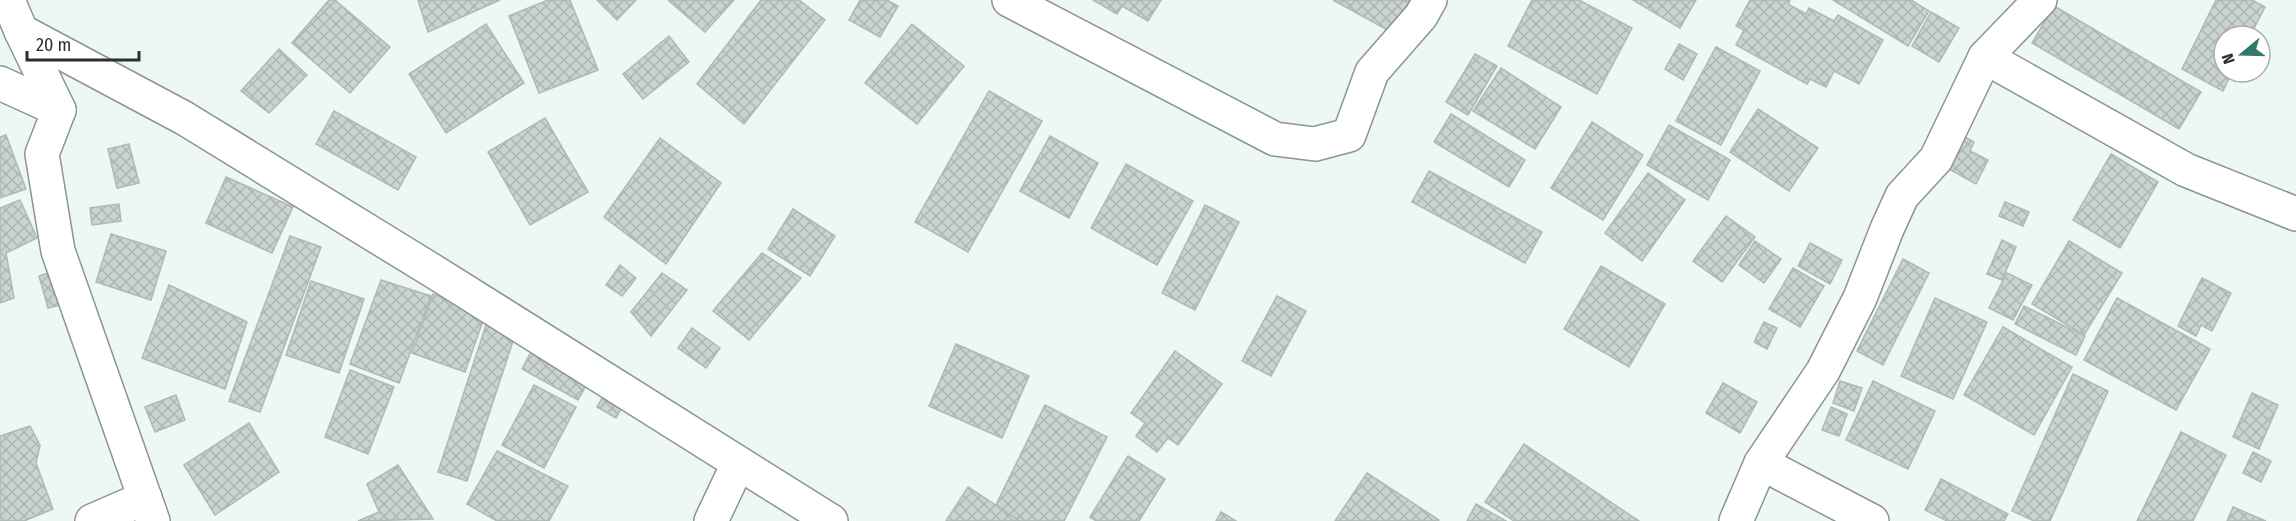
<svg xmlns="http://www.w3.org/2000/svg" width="2296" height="521" font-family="'Fira Sans Condensed',sans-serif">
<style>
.building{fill:url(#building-cross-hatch);stroke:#afb8b6;stroke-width:1.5}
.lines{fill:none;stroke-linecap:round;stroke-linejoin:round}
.street-casing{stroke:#8c9593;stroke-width:36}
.street{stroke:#fff;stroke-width:33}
</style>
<defs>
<pattern id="building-cross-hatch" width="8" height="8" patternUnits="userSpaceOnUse" patternTransform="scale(1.5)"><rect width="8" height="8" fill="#c9d3d1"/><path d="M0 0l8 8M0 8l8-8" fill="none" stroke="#adb5b4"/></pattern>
</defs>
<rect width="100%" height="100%" fill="#edf7f5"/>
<g class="building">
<path d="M329,0H335L390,47L350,93L292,43Z"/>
<path d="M418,0H500L428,32Z"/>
<path d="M548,0H570L598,70L539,93L509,16Z"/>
<path d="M597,0H636L617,20Z"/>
<path d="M668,0H734L705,32Z"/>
<path d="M761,0H799L825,20L744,124L697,84Z"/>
<path d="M860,0H887L898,6L880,37L849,20Z"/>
<path d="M1093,0H1161L1148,21L1122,6L1117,14Z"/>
<path d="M1333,0H1410L1393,33Z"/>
<path d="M1532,0H1579L1632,28L1597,94L1508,46Z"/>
<path d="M1633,0H1696L1680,28Z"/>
<path d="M1750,0H1790L1788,4L1806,14L1809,8L1834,21L1838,15L1883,40L1859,84L1834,71L1826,87L1810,79L1807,84L1736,45L1744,30L1736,26Z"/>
<path d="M1833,0H1911L1929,11L1908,46Z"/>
<path d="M2216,0H2252L2265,7L2250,36H2224V72H2232L2223,91L2182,69Z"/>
<path d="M2054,6L2201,92L2179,129L2032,43Z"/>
<path d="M1931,12L1959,28L1939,62L1912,46Z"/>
<path d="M486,24L524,83L446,133L409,74Z"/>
<path d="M912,24L964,66L917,124L865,83Z"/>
<path d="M669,36L689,62L643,99L623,74Z"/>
<path d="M1679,44L1697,54L1683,80L1665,69Z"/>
<path d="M1716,47L1760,71L1721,145L1676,121Z"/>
<path d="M279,49L307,75L269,113L241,91Z"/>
<path d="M1475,54L1497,66L1468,115L1446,102Z"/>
<path d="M1501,68L1561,107L1535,149L1473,111Z"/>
<path d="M989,91L1042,121L968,252L915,222Z"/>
<path d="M1758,109L1818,148L1789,191L1730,152Z"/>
<path d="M334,111L416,157L398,190L316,144Z"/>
<path d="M1451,114L1525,160L1509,187L1434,142Z"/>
<path d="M545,118L588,192L530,225L488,152Z"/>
<path d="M1592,122L1643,155L1603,220L1551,188Z"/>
<path d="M1669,125L1730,160L1708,200L1647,165Z"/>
<path d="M6,135L26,189L0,198V137Z"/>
<path d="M1050,136L1098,163L1069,218L1020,191Z"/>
<path d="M1963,136L1974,142L1970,151L1988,160L1976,184L1947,168Z"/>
<path d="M660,138L721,183L666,264L604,217Z"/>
<path d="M129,144L139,183L117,188L108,149Z"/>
<path d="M2111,154L2158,182L2120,248L2073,220Z"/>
<path d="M1126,164L1193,201L1157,265L1091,228Z"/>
<path d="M1429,171L1542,232L1525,263L1412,202Z"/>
<path d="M1648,173L1685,200L1642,261L1605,233Z"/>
<path d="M226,177L293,207L272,253L206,223Z"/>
<path d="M20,200L37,238L6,253L14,298L0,303V208Z"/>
<path d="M2005,202L2029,212L2023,226L1999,216Z"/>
<path d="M119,204L121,221L92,225L90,208Z"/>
<path d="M1205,205L1239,222L1195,310L1162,293Z"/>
<path d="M793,209L835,236L810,276L768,249Z"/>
<path d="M1726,216L1755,237L1722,282L1693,261Z"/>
<path d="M111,234L166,251L151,300L96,282Z"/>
<path d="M290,236L321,247L260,412L229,401Z"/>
<path d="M2002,240L2016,247L2002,280L1987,274Z"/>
<path d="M1755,241L1781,259L1764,283L1739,265Z"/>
<path d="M2069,241L2122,273L2084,335L2032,304Z"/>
<path d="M1810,243L1842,260L1830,284L1798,266Z"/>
<path d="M762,253L801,278L749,340L713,311Z"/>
<path d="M1903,259L1929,273L1883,365L1857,351Z"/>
<path d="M620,265L636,278L622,296L606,285Z"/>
<path d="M1601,266L1665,304L1629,367L1564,329Z"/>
<path d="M1793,268L1824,286L1800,327L1769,309Z"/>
<path d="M55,271L64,304L48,308L39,276Z"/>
<path d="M662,273L687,290L651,336L631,312Z"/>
<path d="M2007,273L2032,285L2013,320L1989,308Z"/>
<path d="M2202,278L2231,293L2212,331L2201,325L2196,336L2178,326Z"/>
<path d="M381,280L431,296L399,383L350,364Z"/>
<path d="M311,281L364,299L339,373L286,355Z"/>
<path d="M169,285L247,322L225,389L142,358Z"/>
<path d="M433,294L486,312L465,372L412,353Z"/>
<path d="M1277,296L1306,311L1271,376L1242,361Z"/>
<path d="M1935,298L1987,322L1953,399L1901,376Z"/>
<path d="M2117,298L2210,349L2176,410L2084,360Z"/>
<path d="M2024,306L2085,336L2076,355L2015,324Z"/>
<path d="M487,322L516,332L467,481L438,472Z"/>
<path d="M1764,322L1777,328L1767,349L1754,342Z"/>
<path d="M2003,327L2072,367L2034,435L1964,395Z"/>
<path d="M692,328L720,348L706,368L678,348Z"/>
<path d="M535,344L592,375L578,400L522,369Z"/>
<path d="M956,344L1029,376L1002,438L929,406Z"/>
<path d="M1175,351L1222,384L1178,445L1168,438L1157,452L1136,436L1145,423L1131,413Z"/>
<path d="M350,370L394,387L368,454L325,437Z"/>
<path d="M2073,374L2108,391L2050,521H2034L2012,511Z"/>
<path d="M1840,381L1862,388L1854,411L1833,403Z"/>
<path d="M1873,381L1935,411L1908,469L1846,440Z"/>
<path d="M1723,383L1757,402L1740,433L1706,413Z"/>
<path d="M534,385L576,407L544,468L502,445Z"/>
<path d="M608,388L627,398L616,418L597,407Z"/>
<path d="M2252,393L2278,405L2259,449L2233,437Z"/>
<path d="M176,395L185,420L155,432L145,407Z"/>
<path d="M1045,405L1107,437L1064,521H988Z"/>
<path d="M1831,407L1847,414L1839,436L1822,430Z"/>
<path d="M249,423L279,472L215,515L184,465Z"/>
<path d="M30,426L40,445L36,463L53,509L24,521H0V436Z"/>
<path d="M2181,432L2226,455L2193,521H2137Z"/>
<path d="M1524,444L1639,521H1514L1485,502Z"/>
<path d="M497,451L568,486L549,521H497L467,504Z"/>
<path d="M2253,452L2271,461L2261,482L2243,473Z"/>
<path d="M1128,456L1165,479L1139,521H1096L1090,517Z"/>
<path d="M398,465L433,519L358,521L379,512L367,484Z"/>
<path d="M1367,473L1439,520L1438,521H1335Z"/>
<path d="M1941,479L2008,514L2004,521H1947L1925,510Z"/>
<path d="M968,487L1020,521H946Z"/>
<path d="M1476,504L1506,521H1467Z"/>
<path d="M2233,507L2266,521H2227Z"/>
<path d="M1221,512L1236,521H1216Z"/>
</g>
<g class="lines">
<g class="street-casing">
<g id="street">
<path d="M8,0L21,31L184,118L433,271L831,521"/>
<path d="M1009,0L1275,139L1315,144L1349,135L1372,72L1421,16L1430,0"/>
<path d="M21,31L59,110L42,154L58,251L153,521"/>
<path d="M1985,57L2186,170L2296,214"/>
<path d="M0,83L59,110"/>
<path d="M1761,463L1872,521"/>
<path d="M92,521L145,498"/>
<path d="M711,521L738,464"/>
<path d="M1736,521L1761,463L1823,371L1860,298L1887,229L1902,196L1936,159L1985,57L2040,0"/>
</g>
</g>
<use href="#street" class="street"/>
</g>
<g transform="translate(2242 54) rotate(251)"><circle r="28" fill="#ffffff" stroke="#aaacab" stroke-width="1.5"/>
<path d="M0-4.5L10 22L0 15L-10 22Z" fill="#32786f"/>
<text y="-9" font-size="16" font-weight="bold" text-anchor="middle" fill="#2b2f2e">N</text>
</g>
<path d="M27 51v9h112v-9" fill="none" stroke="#2b2f2e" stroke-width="3"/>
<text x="36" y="51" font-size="18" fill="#2b2f2e" stroke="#ffffff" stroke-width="4.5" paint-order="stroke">20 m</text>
</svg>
